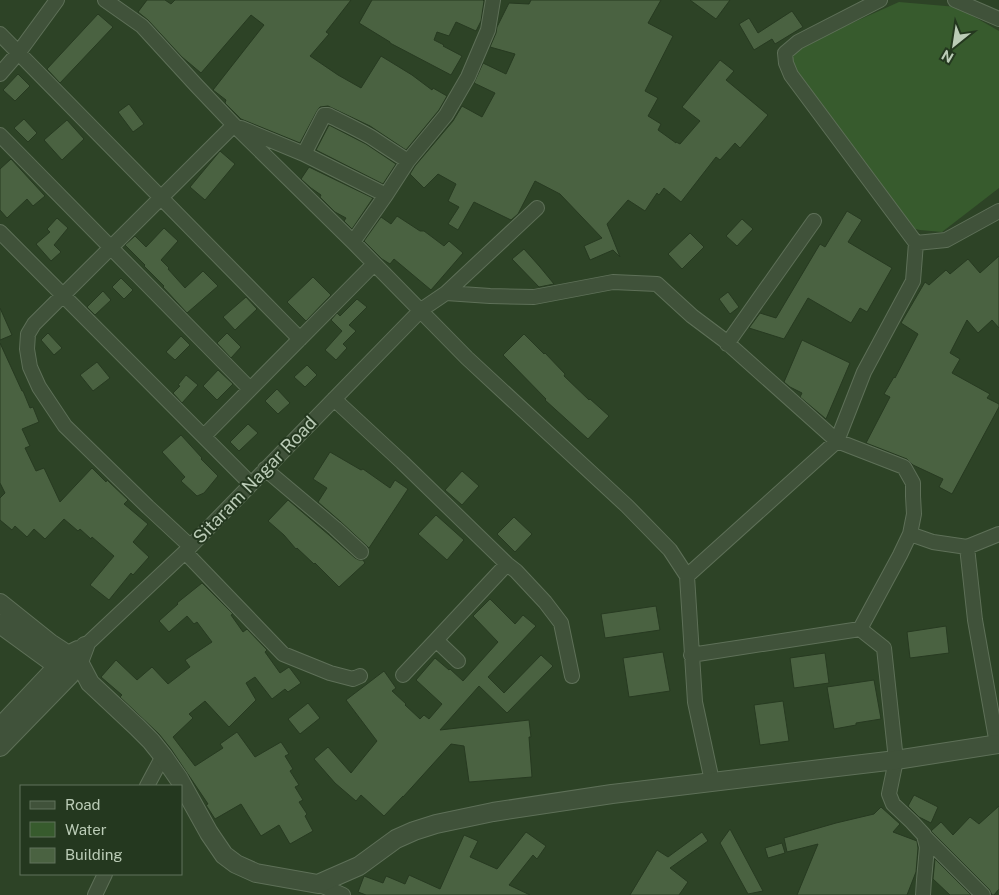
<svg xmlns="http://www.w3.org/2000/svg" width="999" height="895" font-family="'Public Sans',sans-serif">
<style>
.water{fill:#375b2d}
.building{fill:#4a6241;stroke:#273a21}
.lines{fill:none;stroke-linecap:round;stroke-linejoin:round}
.minor-casing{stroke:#5e7058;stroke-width:16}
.tertiary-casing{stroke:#5e7058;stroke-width:20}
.minor{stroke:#40523a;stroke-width:14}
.tertiary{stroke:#40523a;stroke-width:18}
.labels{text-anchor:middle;stroke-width:4;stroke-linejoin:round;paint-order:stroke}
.street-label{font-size:18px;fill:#bbccb7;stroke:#24381f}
</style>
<rect width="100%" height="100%" fill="#2d4326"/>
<path class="water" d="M899,2L957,7L999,31V188L942,232L920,230L907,227L792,65L790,55L796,48Z"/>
<path class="building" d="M147,0H165L171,4L175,0H351L326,32L329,34L310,56L338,75L361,88L381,56L412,75L432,90L433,88L447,96L439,110L406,150L370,126L328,106L320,107L317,111L300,143L241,119L225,103L226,100L213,90L264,25L251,15L201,73L182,57L148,20L138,12Z
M372,0H483L484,1L481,21L476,31L456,22L449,36L437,32L434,40L444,45L443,46L462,56L451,75L390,43V42L359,23Z
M531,0H661L648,23L673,36L645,91L658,98L648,116L661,124L658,130L676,143V142L680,144L700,121L682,107L720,60L734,71L726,80L768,115L740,148L735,143L720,160L716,157L681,202L664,188L659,195L657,193L645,211L628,200L607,224L620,257L613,250L590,260L584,246L602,238L560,194L535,181L518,214L511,220L474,202L458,230L448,224L459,207L448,201L456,184L438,174L424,188L410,174L415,166L453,121L462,106L482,117L495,93L474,83L483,63L506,74L515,54L490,47L496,33L497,27L509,3L529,4Z
M690,0H730L716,19Z
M792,11L803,27L775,44L772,39L754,50L739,24L749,18L758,33Z
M98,14L113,27L60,83L47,69Z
M18,74L30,86L15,101L3,90Z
M129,104L144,124L133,132L118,112Z
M24,119L37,133L28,142L14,128Z
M67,120L84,139L62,160L44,140Z
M329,125L366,144L396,164L383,184L316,150Z
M220,151L235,164L205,200L190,187Z
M11,159L45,196L33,206L27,199L7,218L0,210V169Z
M309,167L373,198L352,229L344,221L346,218L335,212L320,197L321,195L311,188L301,179Z
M847,211L862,220L848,242L892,268L867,312L860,308L851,323L808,298L784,339L749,328L760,313L776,318L820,244L825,247Z
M397,216L420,231H424L444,246L449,241L463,253L431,290L394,259L390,264L382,259L364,241L381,217L391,224Z
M57,218L68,228L54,245L61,252L51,261L36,244L50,232L47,229Z
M742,219L753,229L737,246L726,236Z
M164,228L178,241L161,260L169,268L168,269L185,288L203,271L218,286L187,313L163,287L164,286L144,266L145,265L125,245L135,236L146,247Z
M690,233L704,247L682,269L668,254Z
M524,249L540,267L554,284L539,287L512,259Z
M999,256V328L992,320L978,333L967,320L950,353L960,359L952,373L990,394L987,398L999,404V407L952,494L939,487L943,479L913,465L907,459L866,443L890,397L884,394L894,377L895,378L918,334L901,323L925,282L929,285L946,270L950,274L968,259L980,273Z
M313,277L331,295L306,321L287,302Z
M121,278L133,290L124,299L112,287Z
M103,291L111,300L95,315L87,307Z
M728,292L739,307L730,314L719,299Z
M246,297L257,309L235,330L223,317Z
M357,299L367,307L349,325L356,331L343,344L347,348L336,360L325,350L342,331L331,320L337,313L340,316Z
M0,308L12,335L0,340Z
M48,333L62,348L54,355L41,340Z
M227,333L241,347L231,358L217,343Z
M524,334L544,354L545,353L565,374L564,376L589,400L590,399L609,416L588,439L545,400L546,399L503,355Z
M181,336L190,345L175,360L166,352Z
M802,340L850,363L826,419L800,397L802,393L790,387L784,382Z
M0,343L22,391H23L30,408L33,407L39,422L22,429L30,446L25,448L36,471L44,468L60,502L92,468L106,482L107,480L128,500L124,504L148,524L133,542L149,557L133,575L131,573L109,600L90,585L114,556L92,537L91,539L80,529L78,531L64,519L45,539L34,529L27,537L15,526L12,530L0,520V498L5,493L0,483Z
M97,362L110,378L93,391L80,375Z
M307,365L317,375L305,387L294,377Z
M218,370L233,384L217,400L203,386Z
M186,375L198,385L182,403L173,393L180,386L178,385Z
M277,389L290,403L278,414L265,401Z
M248,424L258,433L239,451L230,442Z
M181,435L202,458L201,459L218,476L204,493L197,496L181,481L185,477L162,452Z
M330,452L361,470L363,469L390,488L395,480L408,489L369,548L341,522L318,502L327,488L313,479Z
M462,471L479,486L462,505L445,490Z
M288,500L329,535L355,558L359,560H363L365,563L339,587L315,563L314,564L297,548L296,549L284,535L268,521Z
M436,515L464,540L447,560L418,534Z
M514,517L532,534L515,552L497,534Z
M202,583L233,614L231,615L243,632L247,629L267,650L265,652L280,673L289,667L301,683L288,692L285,689L272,699L255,677L246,683L256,700L229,727L205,701L189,714L193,718L173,737L195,766L223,748L220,744L237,732L255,757L281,742L289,754L285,756L293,769L290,771L299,785L295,787L303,800L299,802L307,814L305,816L313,831L290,844L279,825L261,836L241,804L215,819L206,805L208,804L171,749L159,734L120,697L122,695L101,677L116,660L137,680L152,667L168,684L190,667L185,660L212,642L197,622L194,624L187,616L169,632L159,621L178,604L177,603Z
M490,599L515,624L523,615L536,626L488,677L504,693L541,655L553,666L507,713L479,686L440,730L529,720L531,737H529L532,777L469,782L464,746L451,744L403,797V796L384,816L361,795L356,801L335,783L314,759L328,747L351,773L377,741L346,700L384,671L396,688L392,691L406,704L405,705L420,719L424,715L429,719L442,704L416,680L435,658L449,670L450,669L463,681L498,642L473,616Z
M656,606L660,630L605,638L601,614Z
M946,626L949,653L910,658L907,632Z
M663,652L670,691L629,697L623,658Z
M825,653L829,683L794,688L790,658Z
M874,680L881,719L856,723V725L834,729L827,687Z
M783,701L789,741L760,745L754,705Z
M308,703L320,718L300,734L288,719Z
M914,795L938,807L931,823L919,817L908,806Z
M999,806V889L994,895H992L989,889L931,831L941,822L953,835L970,817L979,824Z
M881,807L900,824L893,832L917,841L918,848L916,872L907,895H797L818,844L787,852L784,838L836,823L874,814Z
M730,829L763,891L748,894L720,843Z
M526,832L546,846L537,859L533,855L509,885L530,895H366L358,892L364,876L383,883L386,876L405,884L409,875L440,889L464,835L478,841L470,857L497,869Z
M702,832L708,841L670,868L688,882L679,895H630L657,850L668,857Z
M782,843L785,853L768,858L765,848Z
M935,859L971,895H950L933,879Z"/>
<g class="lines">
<defs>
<path id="minor" d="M105,0L142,26L196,85L234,125L353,242L467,358L627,506L670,550L687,576L695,702L712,781
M955,0L999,19
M0,34L300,339
M0,74L19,52L57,0
M241,128L304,154L386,195
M0,135L250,389
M304,154L324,115H328C342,122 357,129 371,137C383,145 395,153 408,161
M0,232L251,484
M353,242L386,195L408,161L446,115L468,77L488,30L493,0
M916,243L946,240L999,211
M446,293L490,296L534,297L613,282L657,284L692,316L724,340L837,441L904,467L913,483V496L914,514L910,534L900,555L860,629L884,648L896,760L889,794L893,804L912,822L924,835L927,847L924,880L923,895
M727,344L814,221
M334,399L402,462L507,564L516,571L545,602L561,623L572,676
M204,436L374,264
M265,469L335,528L361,552
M910,534L933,542L967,547L975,620L997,744
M190,546L148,507L65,426L39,387L30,367L27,349L28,334L34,324L234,125
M967,547L999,534
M185,552L283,654L330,673L353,679L360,676
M687,576L837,441L864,372L913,281L916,243L791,75L786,63L785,53L798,42L880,0
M85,646L185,552L421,310L446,293L537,208
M691,655L860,629
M458,661L436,640L507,564
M403,675L436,640
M147,786L163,756
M924,836L983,895
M318,884L343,895
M95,895L105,874"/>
<path id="tertiary" d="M0,603L50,643L79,662L90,683L137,727L151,741L163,756L179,779L209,833L224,855L236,864L256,873L318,884L359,866L396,839L414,831L436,824L493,812L612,794L896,760L999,744
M0,624L67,673
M0,727L68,655L78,650
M0,747L70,675L79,662L85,646"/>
</defs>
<use href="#minor" class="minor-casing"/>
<use href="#tertiary" class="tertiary-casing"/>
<use href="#minor" class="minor"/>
<use href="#tertiary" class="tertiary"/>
</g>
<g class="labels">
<g class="street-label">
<text transform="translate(255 480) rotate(-46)" y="6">Sitaram Nagar Road</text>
</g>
</g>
<rect x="20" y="785" width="162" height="90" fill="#24381f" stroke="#60735c"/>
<rect x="30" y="801" width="25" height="8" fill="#40523a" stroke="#60735c"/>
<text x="65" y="810" font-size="15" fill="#bbccb7">Road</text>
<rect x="30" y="822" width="25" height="15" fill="#375b2d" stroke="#60735c"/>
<text x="65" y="835" font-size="15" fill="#bbccb7">Water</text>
<rect x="30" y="848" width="25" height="15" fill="#4a6241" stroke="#60735c"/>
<text x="65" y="860" font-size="15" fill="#bbccb7">Building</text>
<g transform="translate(954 45) rotate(210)" stroke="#24381f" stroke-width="4" paint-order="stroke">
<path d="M0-4L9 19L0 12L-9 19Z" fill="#bbccb7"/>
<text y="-8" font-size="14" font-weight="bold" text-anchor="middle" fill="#bbccb7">N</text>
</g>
</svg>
